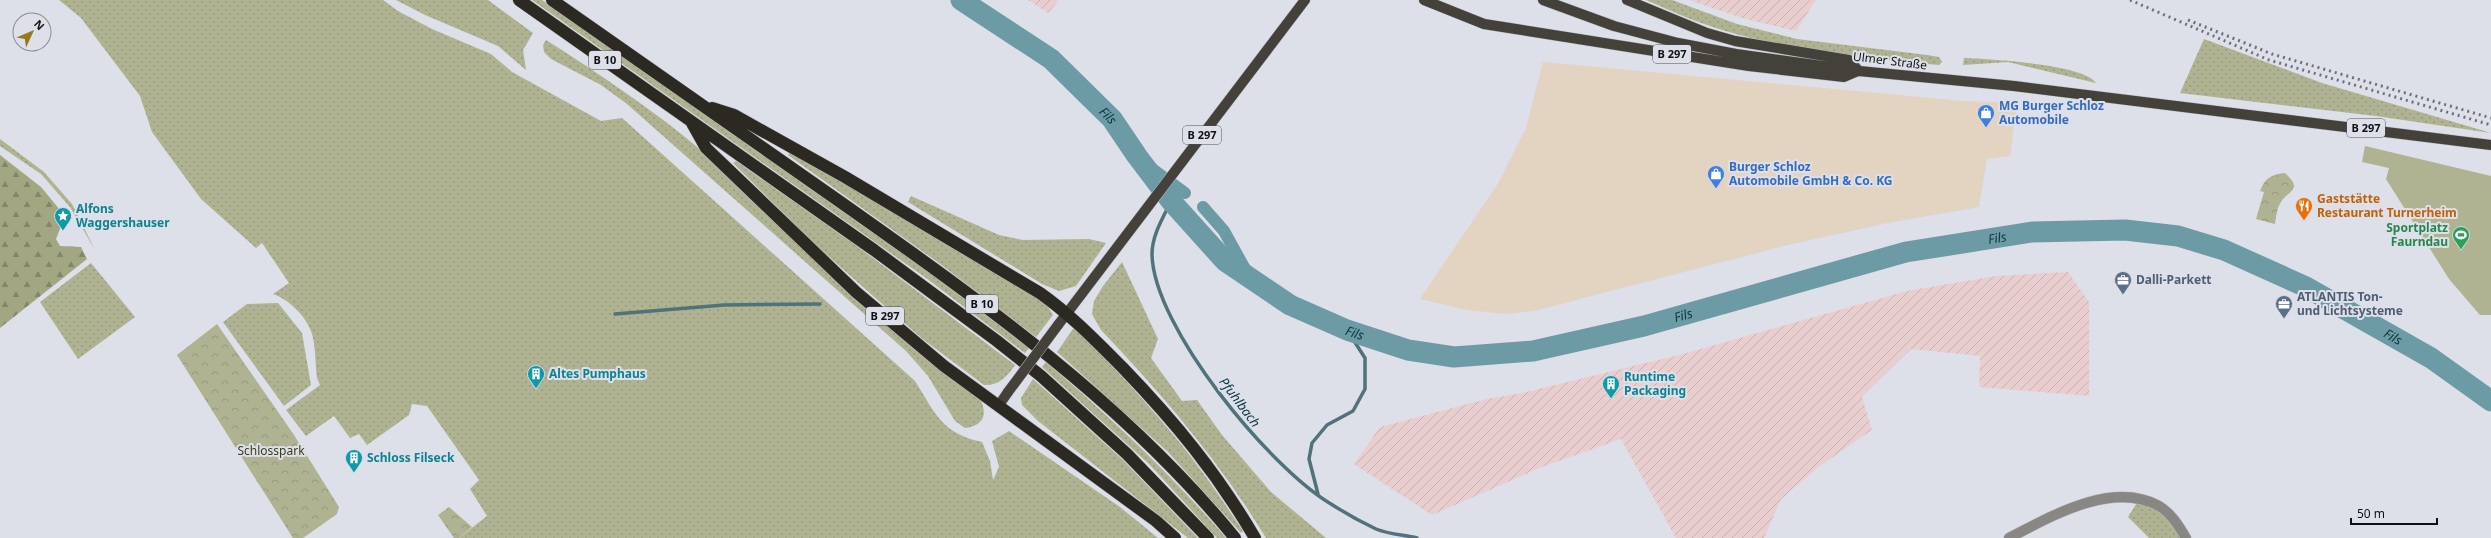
<svg xmlns="http://www.w3.org/2000/svg" width="2491" height="538" font-family="'Noto Sans',sans-serif">
<style>
.commercial{fill:#e3d3c1}
.industrial{fill:url(#industrial-furrows)}
.grass{fill:url(#grass-dots)}
.forest{fill:url(#forest-firs)}
.park{fill:url(#park-crowns)}
.pitch{fill:#afb391}
.lines{fill:none;stroke-linecap:round;stroke-linejoin:round}
.stream{stroke:#50727a;stroke-width:3.5}
.canal{stroke:#6c9ba6;stroke-width:12}
.river{stroke:#6c9ba6;stroke-width:21}
.minor-casing{stroke:#b8bac3;stroke-width:11}
.major-casing{stroke:#b8bac3;stroke-width:11}
.highway-casing{stroke:#b8bac3;stroke-width:13}
.minor{stroke:#898783;stroke-width:10}
.major{stroke:#44403a;stroke-width:10}
.highway{stroke:#2c2922;stroke-width:12}
.rail{stroke:#707278;stroke-width:3;stroke-dasharray:2 4;stroke-linecap:butt}
.major-bridge-casing{stroke:#b8bac3;stroke-width:11;stroke-linecap:butt}
.major-bridge{stroke:#44403a;stroke-width:10}
.labels{text-anchor:middle;stroke-width:4;stroke-linejoin:round;paint-order:stroke}
.shield{fill:#dddfe9;stroke:#4e4f54;stroke-width:1}
.shield-label{font-size:11px;font-weight:bold;fill:#101114}
.street-label{font-size:12px;fill:#101114;stroke:#dddfe9}
.shop-label{font-size:12px;font-weight:bold;fill:#366cbe;stroke:#dddfe9;text-anchor:start}
.food-label{font-size:12px;font-weight:bold;fill:#c56008;stroke:#dddfe9;text-anchor:start}
.culture-label{font-size:12px;font-weight:bold;fill:#0d838f;stroke:#dddfe9;text-anchor:start}
.leisure-label{font-size:12px;font-weight:bold;fill:#27864d;stroke:#dddfe9;text-anchor:end}
.service-label{font-size:12px;font-weight:bold;fill:#4e5e75;stroke:#dddfe9;text-anchor:start}
.park-label{font-size:12px;fill:#3c3f11;stroke:#dddfe9}
.water-label{font-size:13px;font-style:italic;fill:#0a3841;stroke:#dddfe9}
</style>
<defs>
<pattern id="industrial-furrows" width="10" height="10" patternUnits="userSpaceOnUse"><rect width="10" height="10" fill="#e9cecf"/><path d="M-1 1l2-2M0 10L10 0M9 11l2-2" fill="none" stroke="#c7b0b1"/></pattern>
<pattern id="grass-dots" width="8" height="8" patternUnits="userSpaceOnUse"><rect width="8" height="8" fill="#afb391"/><path d="M2 2h.1M6 6h.1" fill="none" stroke="#96997c" stroke-width="1.8" stroke-linecap="round"/></pattern>
<pattern id="forest-firs" width="22" height="20" patternUnits="userSpaceOnUse"><rect width="22" height="20" fill="#a3a781"/><path d="M5 1l3.5 6h-7zM16 11l3.5 6h-7z" fill="#838768"/></pattern>
<pattern id="park-crowns" width="20" height="18" patternUnits="userSpaceOnUse"><rect width="20" height="18" fill="#afb391"/><path d="M2 6a3 3 0 1 1 6 0M12 15a3 3 0 1 1 6 0" fill="none" stroke="#96997c"/></pattern>
</defs>
<rect width="100%" height="100%" fill="#dddfe9"/>
<path class="commercial" d="M1543,62L1963,101L2017,103L2010,156L1987,159L1979,207L1888,223L1788,245L1534,311L1506,314L1467,310L1420,299L1497,185L1526,128Z"/>
<path class="industrial" d="M1028,0H1059L1048,13Z
M1689,0H1816L1796,31L1742,18Z
M2068,272L2089,302V396L1979,387L1980,356L1911,349L1862,397L1872,430L1820,466L1781,499L1764,538H1676L1621,439L1542,467L1432,515L1354,464L1380,427L1487,399L1522,393L1679,355L1907,291L1996,276Z"/>
<path class="grass" d="M59,0H383L398,11L432,29L491,54L512,72L601,121L622,118L915,381C936,414 941,433 982,442L990,461L993,480L999,467L992,441L1009,431L1120,507L1158,538H459L487,516L470,489L479,480L427,406L412,404L409,415L367,445L359,434L350,438L334,416L306,436L286,410L320,385L317,378C315,363 316,344 311,331C305,315 288,299 273,294L289,283L262,243L256,248L201,199L152,132L140,96L81,18Z
M396,0H488L533,33L523,50L526,70L498,46L425,15Z
M532,0H542L930,273L1029,348L1025,353L926,278Z
M1646,0H1672L1737,24L1797,39L1927,55L1939,57L1942,62L1939,65C1871,59 1788,50 1722,30C1696,22 1671,11 1646,0Z
M2204,39L2322,83L2491,133L2376,116L2180,93Z
M546,40C601,75 652,109 702,151L978,395C988,412 986,425 965,428L955,421L928,376L906,351L627,104L601,85L551,59L544,52L543,45Z
M1964,58C1988,59 2084,64 2096,83L2008,62L1963,65Z
M0,139L44,172L72,204L95,250L70,207L41,174L0,146Z
M790,152L859,190L1031,293L1047,305L1053,315L1036,337L943,266L788,155Z
M736,161L857,246L1015,365C1007,377 998,386 984,385L924,340L872,295L808,238L733,163Z
M911,196L999,235L1023,240L1089,239L1106,243L1076,286L1059,291L1042,284L908,202Z
M1122,262L1158,339L1151,358L1182,401L1197,400L1222,435L1271,492L1326,538H1266C1220,462 1163,395 1101,330L1092,314L1094,301L1103,286Z
M91,263L135,317L78,359L40,302Z
M278,303L302,333L311,385L284,406L223,322L247,304Z
M1073,329L1077,330C1121,375 1166,422 1203,473C1217,492 1230,512 1243,531L1241,533L1168,452L1057,352Z
M1046,362C1110,417 1171,474 1226,538H1217L1149,464L1042,367Z
M1033,379L1122,459L1198,538H1188L1038,421L1022,405L1021,398Z
M2140,498L2159,506L2186,538H2149L2128,517Z"/>
<path class="forest" d="M0,155L41,187L65,216L56,239L60,246L81,247L87,259L0,328Z"/>
<path class="park" d="M2285,173C2303,190 2290,189 2281,202C2277,207 2276,218 2275,224L2256,219L2264,192L2260,191C2265,178 2272,174 2285,173Z
M217,324L294,435L339,507L337,514L303,538H293L177,355Z
M449,507L472,527L459,538H454L438,515Z"/>
<path class="pitch" d="M2365,146L2491,176V315H2480L2449,279L2386,179L2389,168L2362,162Z"/>
<g class="lines">
<path class="stream" d="M1171,201C1163,218 1152,235 1152,254C1153,327 1270,468 1331,504C1345,513 1361,522 1376,529C1388,534 1404,535 1417,538
M615,314L724,305L820,304
M1318,494L1309,459L1312,443L1327,425L1353,411L1365,389V358L1347,330"/>
<path class="canal" d="M1139,159L1185,193
M1203,207L1224,231L1250,278"/>
<path class="river" id="s1" d="M961,0L1051,59L1112,119L1137,156L1171,201L1225,261L1290,305L1347,330L1408,350L1454,357L1533,351L1644,326L1906,252L2032,232L2125,230L2178,236L2224,250L2304,286L2431,358L2491,401"/>
<defs>
<path id="minor" d="M2009,538C2050,517 2112,480 2159,506C2171,513 2179,526 2186,538"/>
<path id="major" d="M1424,0L1484,24L1749,66L1844,77L1858,71
M1543,0L1614,26L1678,43L1736,54L1859,71L2014,86L2491,145
M1627,0L1707,33L1735,41L1849,60L1859,71
M1058,325L1305,0
M999,405L1008,392"/>
<path id="highway" d="M519,0L874,250L997,341L1041,376L1127,454L1208,538
M552,0C648,67 743,134 839,201C981,301 1125,403 1235,538
M712,108L734,115L845,177L1040,293C1071,315 1096,341 1123,368C1175,422 1217,473 1255,538
M692,123L706,148L856,292L944,366L1156,521L1175,538"/>
</defs>
<use href="#minor" class="minor-casing"/>
<use href="#major" class="major-casing"/>
<use href="#highway" class="highway-casing"/>
<use href="#minor" class="minor"/>
<use href="#major" class="major"/>
<use href="#highway" class="highway"/>
<path class="rail" d="M2130,0L2269,60L2491,125
M2188,20L2272,54L2491,118"/>
<defs>
<path id="major-bridge" d="M1008,392L1058,325"/>
</defs>
<use href="#major-bridge" class="major-bridge-casing"/>
<use href="#major-bridge" class="major-bridge"/>
</g>
<defs>
<symbol id="shop-pin" viewBox="-11 -11 22 30"><path d="M0 17L-7.5 6A9.5 9.5 0 1 1 7.5 6Z" fill="#3f7fe0" stroke="#dddfe9"/><path d="M-5-2.5h2.3a2.7 3.5 0 0 1 5.4 0H5L5.5 6h-11ZM-1.5-2.5h3a1.5 2.3 0 0 0-3 0Z" fill="#fff"/></symbol>
<symbol id="restaurant-pin" viewBox="-11 -11 22 30"><path d="M0 17L-7.5 6A9.5 9.5 0 1 1 7.5 6Z" fill="#e8710a" stroke="#dddfe9"/><path d="M-5-6h1v4h1v-4h1v4h1v-4h1v5L-1.5 .5V6h-2V.5L-5-1ZM5-6V6H3V1.5H1.5Q1.5-4 5-6Z" fill="#fff"/></symbol>
<symbol id="sight-pin" viewBox="-11 -11 22 30"><path d="M0 17L-7.5 6A9.5 9.5 0 1 1 7.5 6Z" fill="#0f9aa8" stroke="#dddfe9"/><path d="M0-6L1.8-2.2L6-1.7L2.9 1.2L3.7 5.4L0 3.3L-3.7 5.4L-2.9 1.2L-6-1.7L-1.8-2.2Z" fill="#fff"/></symbol>
<symbol id="stadium-pin" viewBox="-11 -11 22 30"><path d="M0 17L-7.5 6A9.5 9.5 0 1 1 7.5 6Z" fill="#2e9e5b" stroke="#dddfe9"/><path d="M0-5a6.5 5 0 1 0 0 10a6.5 5 0 1 0 0-10ZM-3.5-1.8h7v3.6h-7Z" fill="#fff"/></symbol>
<symbol id="office-pin" viewBox="-11 -11 22 30"><path d="M0 17L-7.5 6A9.5 9.5 0 1 1 7.5 6Z" fill="#5c6f8a" stroke="#dddfe9"/><path d="M-6-3h4V-5.5h4V-3h4V5H-6ZM-1-4.5V-3h2v-1.5ZM-6 0V1H6V0Z" fill="#fff"/></symbol>
<symbol id="building-pin" viewBox="-11 -11 22 30"><path d="M0 17L-7.5 6A9.5 9.5 0 1 1 7.5 6Z" fill="#0f9aa8" stroke="#dddfe9"/><path d="M-4-6H4V6H1V3H-1V6H-4ZM-2.5-4.3h1.7v1.8h-1.7ZM.8-4.3h1.7v1.8H.8ZM-2.5-1h1.7V.8h-1.7ZM.8-1h1.7V.8H.8Z" fill="#fff"/></symbol>
</defs>
<g fill-rule="evenodd">
<use href="#shop-pin" x="1976" y="103" width="20" height="27"/>
<use href="#shop-pin" x="1706" y="164" width="20" height="27"/>
<use href="#restaurant-pin" x="2294" y="196" width="20" height="27"/>
<use href="#sight-pin" x="53" y="206" width="20" height="27"/>
<use href="#stadium-pin" x="2451" y="225" width="20" height="27"/>
<use href="#office-pin" x="2113" y="270" width="20" height="27"/>
<use href="#office-pin" x="2274" y="294" width="20" height="27"/>
<use href="#building-pin" x="526" y="364" width="20" height="27"/>
<use href="#building-pin" x="1601" y="374" width="20" height="27"/>
<use href="#building-pin" x="344" y="448" width="20" height="27"/>
</g>
<g class="labels">
<g class="shield">
<rect x="1653" y="45" width="38" height="18" rx="3"/>
<rect x="589" y="51" width="32" height="18" rx="3"/>
<rect x="2347" y="119" width="38" height="18" rx="3"/>
<rect x="1183" y="126" width="38" height="18" rx="3"/>
<rect x="966" y="295" width="32" height="18" rx="3"/>
<rect x="866" y="307" width="38" height="18" rx="3"/>
</g>
<g class="shield-label">
<text x="1672" y="58">B 297</text>
<text x="605" y="64">B 10</text>
<text x="2366" y="132">B 297</text>
<text x="1202" y="139">B 297</text>
<text x="982" y="308">B 10</text>
<text x="885" y="320">B 297</text>
</g>
<g class="street-label">
<text transform="translate(1890 61) rotate(7)" y="4">Ulmer Straße</text>
</g>
<g class="shop-label">
<text x="1999" y="110">MG Burger Schloz<tspan x="1999" dy="14">Automobile</tspan></text>
<text x="1729" y="171">Burger Schloz<tspan x="1729" dy="14">Automobile GmbH &amp; Co. KG</tspan></text>
</g>
<g class="food-label">
<text x="2317" y="203">Gaststätte<tspan x="2317" dy="14">Restaurant Turnerheim</tspan></text>
</g>
<g class="culture-label">
<text x="76" y="213">Alfons<tspan x="76" dy="14">Waggershauser</tspan></text>
<text x="549" y="378">Altes Pumphaus</text>
<text x="1624" y="381">Runtime<tspan x="1624" dy="14">Packaging</tspan></text>
<text x="367" y="462">Schloss Filseck</text>
</g>
<g class="leisure-label">
<text x="2448" y="232">Sportplatz<tspan x="2448" dy="14">Faurndau</tspan></text>
</g>
<g class="service-label">
<text x="2136" y="284">Dalli-Parkett</text>
<text x="2297" y="301">ATLANTIS Ton-<tspan x="2297" dy="14">und Lichtsysteme</tspan></text>
</g>
<g class="park-label">
<text x="271" y="455">Schlosspark</text>
</g>
<g class="water-label">
<text dy="5" stroke="none"><textPath href="#s1" startOffset="188">Fils</textPath></text>
<text dy="5" stroke="none"><textPath href="#s1" startOffset="1184">Fils</textPath></text>
<text dy="5" stroke="none"><textPath href="#s1" startOffset="860">Fils</textPath></text>
<text dy="5" stroke="none"><textPath href="#s1" startOffset="524">Fils</textPath></text>
<text dy="5" stroke="none"><textPath href="#s1" startOffset="1604">Fils</textPath></text>
<text transform="translate(1240 402) rotate(53)" y="5">Pfuhlbach</text>
</g>
</g>
<g transform="translate(32 32) rotate(46)"><circle r="19" fill="#dddfe9" stroke="#8b8d94"/>
<path d="M0-3L7 15L0 10L-7 15Z" fill="#987720"/>
<text y="-6" font-size="11" font-weight="bold" text-anchor="middle" fill="#101114">N</text>
</g>
<path d="M2351 518v6h86v-6" fill="none" stroke="#101114" stroke-width="2"/>
<text x="2357" y="518" font-size="12" fill="#101114" stroke="#dddfe9" stroke-width="3" paint-order="stroke">50 m</text>
</svg>
